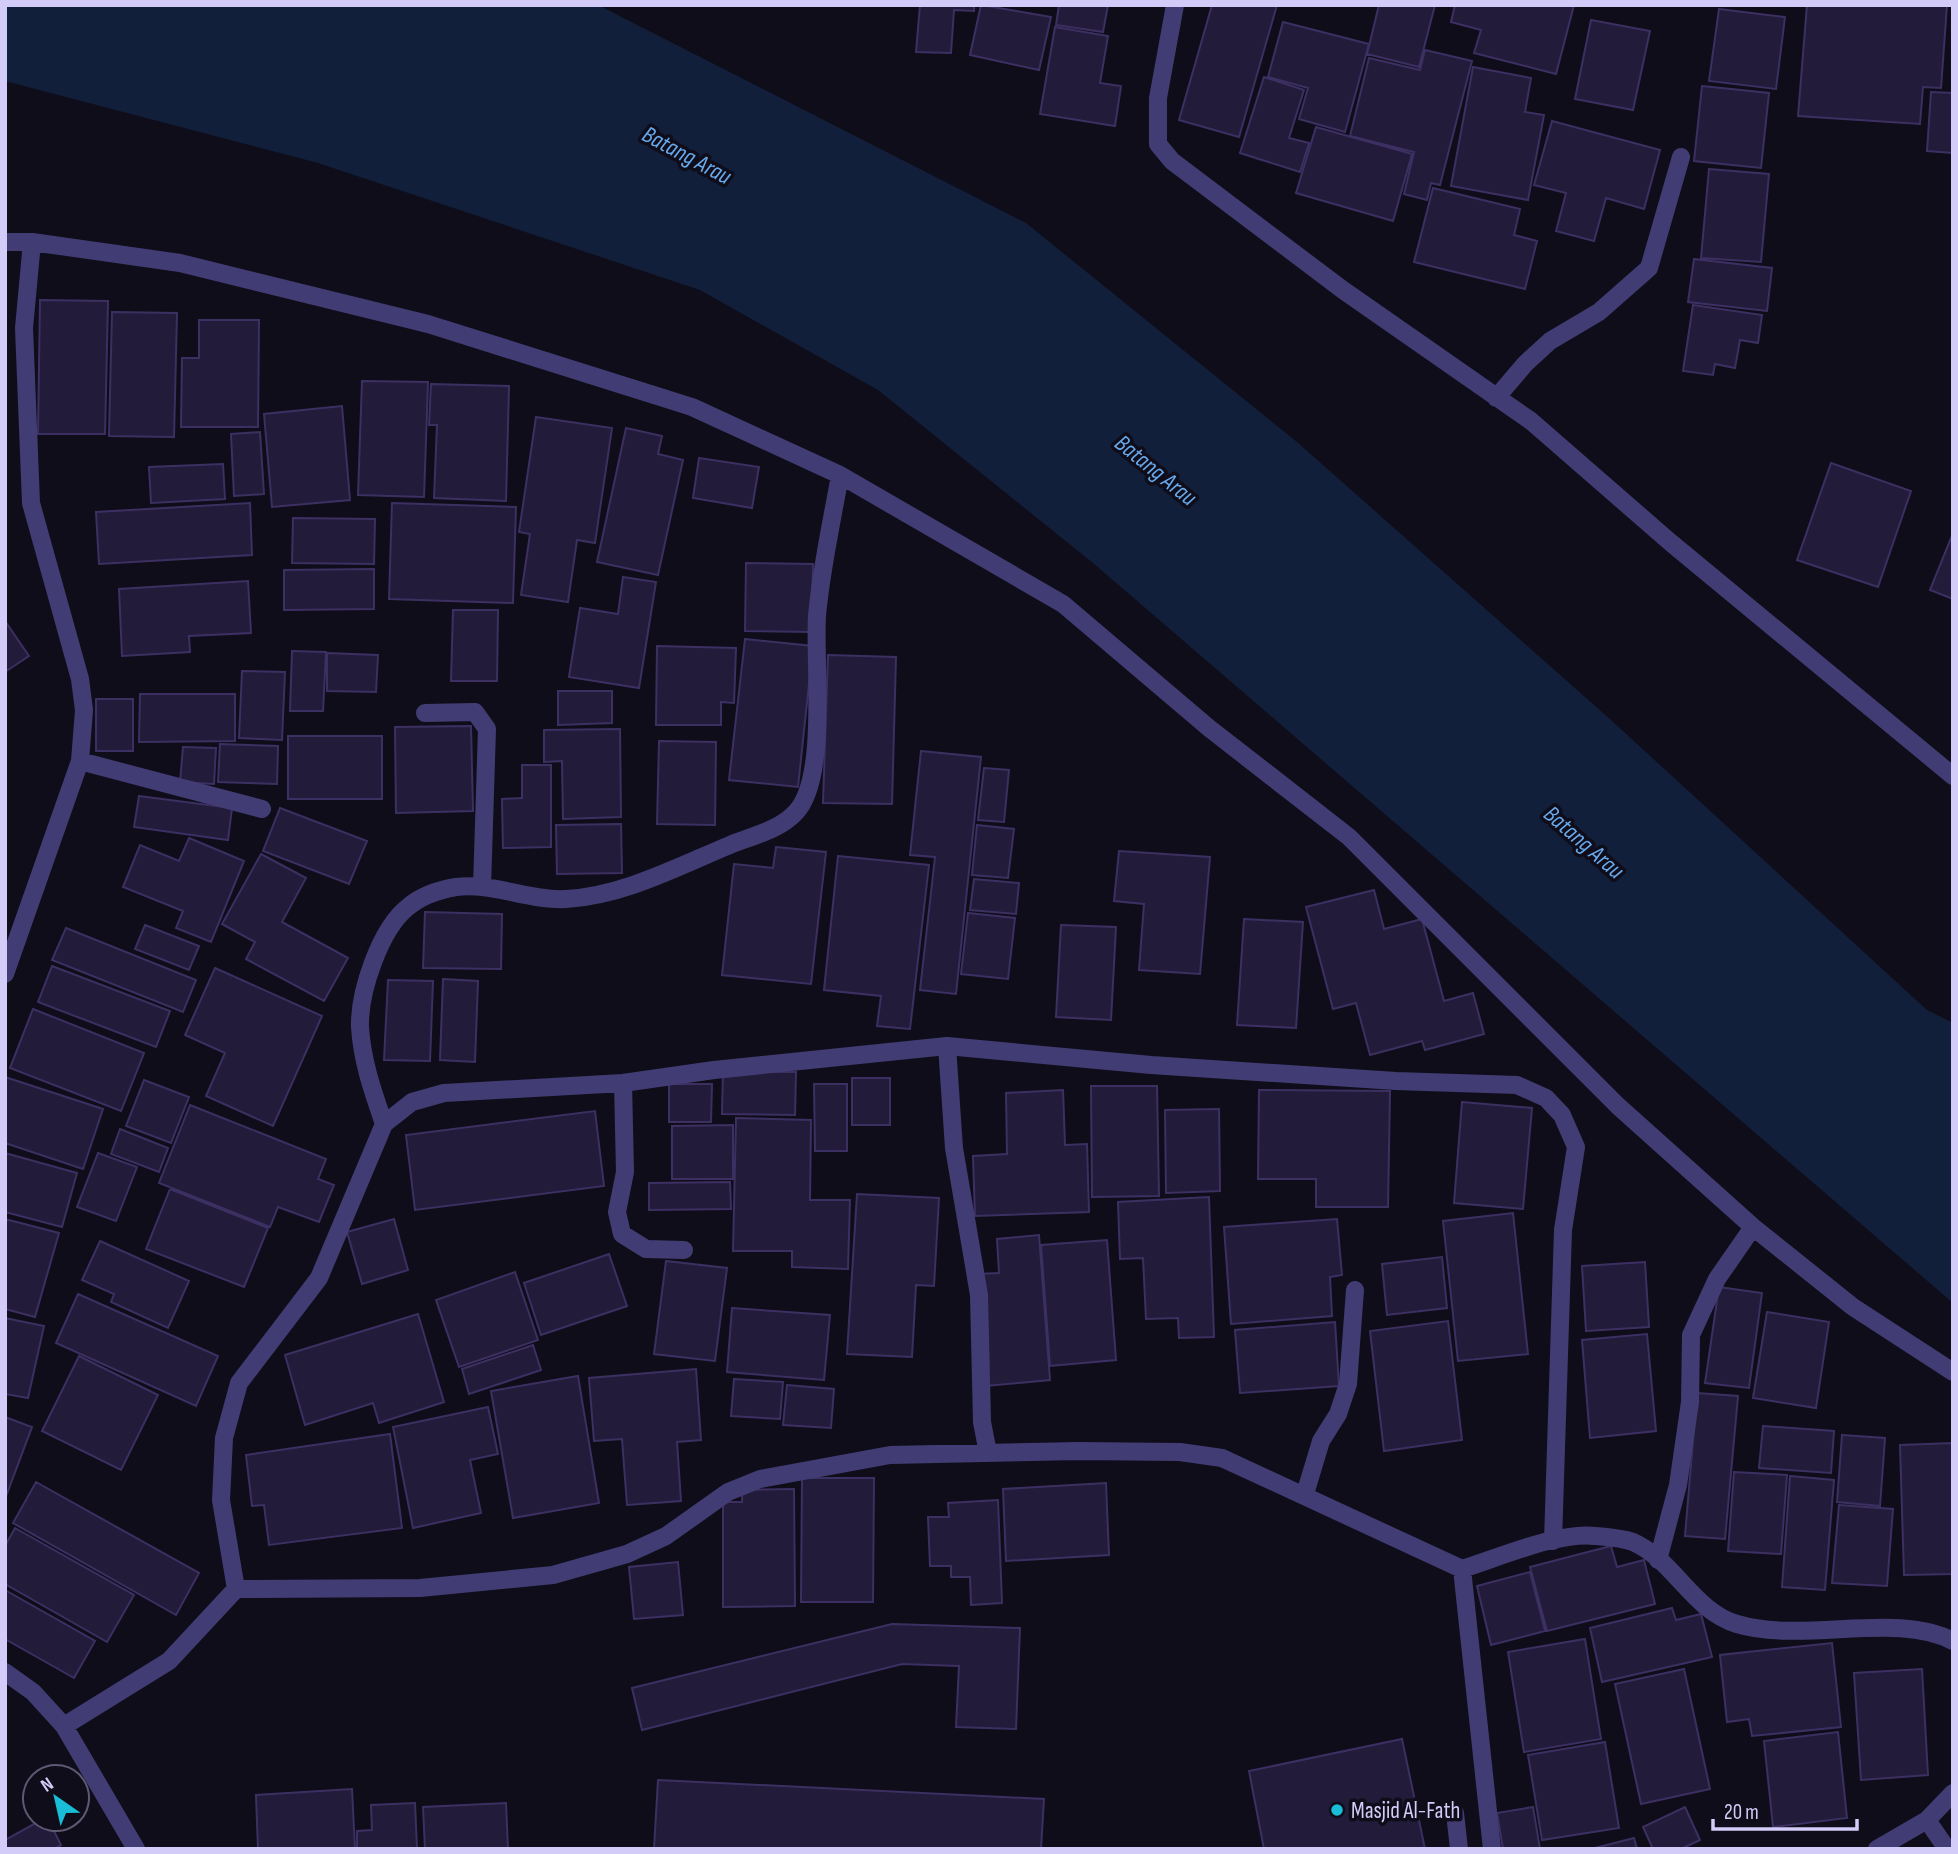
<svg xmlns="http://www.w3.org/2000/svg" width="1958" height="1854" font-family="'Sofia Sans Condensed',sans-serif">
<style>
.water{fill:#111f3a}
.building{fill:#221b39;stroke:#3c3062;stroke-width:2}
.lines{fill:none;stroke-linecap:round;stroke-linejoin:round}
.minor{stroke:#413d74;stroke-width:18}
.poi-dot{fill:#19bdd8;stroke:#100d1a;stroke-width:2.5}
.labels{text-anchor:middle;stroke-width:7;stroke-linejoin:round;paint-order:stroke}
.poi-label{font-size:23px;fill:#d3ccf9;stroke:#100d1a;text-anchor:start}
.water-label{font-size:24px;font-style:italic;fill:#66a9ed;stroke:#100d1a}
</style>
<rect width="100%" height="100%" fill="#100d1a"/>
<path class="water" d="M5,5H598L1026,223L1297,442L1611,720L1927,1010L1953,1023V1303L1093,563L878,390L700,290L318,163L5,81Z"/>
<path class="building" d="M920,5H974V11L954,10L951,53L916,52Z
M981,5L1051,17L1039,70L970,55Z
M1059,5H1108L1103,32L1056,25Z
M1212,5H1277L1239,137L1179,120Z
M1379,5H1435L1419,67L1367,54Z
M1455,5H1574L1556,74L1474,53L1481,30L1451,22Z
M1807,5H1947L1941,88L1923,87L1920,124L1798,116Z
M1719,9L1785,17L1776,89L1709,81Z
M1591,20L1650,31L1633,110L1575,99Z
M1283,22L1369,44L1345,132L1299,119L1308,88L1268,77Z
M1055,27L1108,36L1100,83L1121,86L1115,126L1040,114Z
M1425,50L1472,61L1440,185L1431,183L1427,200L1404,194L1414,152L1350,136L1369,58L1420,70Z
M1473,67L1531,78L1525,112L1544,115L1528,200L1451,186Z
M1264,77L1304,90L1289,138L1309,143L1300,172L1240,153Z
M1702,86L1769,93L1761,168L1694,161Z
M1931,92L1953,93V153L1927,151Z
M1552,121L1660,150L1644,209L1606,198L1594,241L1556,231L1566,193L1534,185Z
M1316,127L1412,154L1393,221L1296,193Z
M1709,169L1769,174L1761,262L1701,258Z
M1433,188L1520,209L1514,235L1537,241L1525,289L1414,262Z
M1694,259L1772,268L1767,311L1688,302Z
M40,300L108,301L105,434H38Z
M1693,305L1762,315L1758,343L1740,340L1735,368L1715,364L1713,375L1683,371Z
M112,312L177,313L174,437L109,436Z
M199,320H259L258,427H181L182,358H199Z
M362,381L428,382L424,497L358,495Z
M431,384L509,386L506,501L434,498L437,425H429Z
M342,406L350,500L272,507L264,414Z
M536,417L612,428L595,543L577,540L568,602L521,595L530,534L519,532Z
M626,428L662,436L658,454L683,460L658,575L597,562Z
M260,432L264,494L234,496L231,434Z
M699,458L759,467L752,508L693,498Z
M1831,463L1911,491L1878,587L1797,560Z
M223,464L225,499L151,503L149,467Z
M250,503L252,555L99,564L96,512Z
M392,503L516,507L513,603L389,599Z
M293,518L375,519L374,564L292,563Z
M1953,533V599L1930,590Z
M746,563L813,564L811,632L745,631Z
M374,569V609L284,610V570Z
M623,577L656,582L639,688L569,677L580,608L618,614Z
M248,581L251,633L189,636L190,652L122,656L119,589Z
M453,610H498L497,681H451Z
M5,621L29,656L5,672Z
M745,639L813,646L798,787L729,780Z
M657,646L736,648L734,703L721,702V725H656Z
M292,651L326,652L323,711H290Z
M327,653L378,655L376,692L327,691Z
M828,655L896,657L892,804L823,803Z
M242,671L285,672L282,740L239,738Z
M558,691H612V723L558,725Z
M140,694H235V741L139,742Z
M96,699H133V751H96Z
M471,726L473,811L396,813L395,727Z
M620,729L621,817L563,819L562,761L544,762V730Z
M288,736H382V799H288Z
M659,741L716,742L715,825L657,824Z
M220,744L278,746L277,784L218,782Z
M183,747L216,748L214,784L180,782Z
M921,751L981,757L956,994L920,990L935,857L910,855Z
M522,765H551V847L503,848L502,799L522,798Z
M984,768L1009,770L1004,822L978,820Z
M139,796L232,808L228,840L134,827Z
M280,808L367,841L349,884L263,851Z
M621,824L622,873L557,874L556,825Z
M977,825L1014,829L1008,878L972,875Z
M189,838L244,861L211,942L176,928L183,911L123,887L140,845L179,861Z
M776,847L826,852L811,984L722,975L734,864L773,868Z
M1119,851L1210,857L1200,974L1139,970L1144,904L1114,901Z
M261,854L306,878L282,922L348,958L324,1001L246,959L255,942L222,924Z
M838,856L929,865L910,1029L877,1026L881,996L824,990Z
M974,879L1019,883L1016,914L970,910Z
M1374,890L1384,929L1422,919L1444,1001L1473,993L1484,1034L1425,1050L1422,1041L1370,1055L1356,1003L1333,1009L1306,907Z
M425,912L502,914L501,969L423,968Z
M968,913L1015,918L1008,979L961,974Z
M1244,919L1303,922L1296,1028L1237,1025Z
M145,925L199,946L189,970L135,949Z
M1061,925L1116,927L1111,1020L1056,1017Z
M66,928L196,980L183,1012L52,960Z
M52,966L170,1011L156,1047L38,1002Z
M215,968L322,1016L273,1126L206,1096L225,1053L185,1035Z
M443,979L478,981L475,1062L440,1060Z
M388,980L433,981L430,1061L384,1060Z
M33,1009L144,1053L121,1111L10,1068Z
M723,1072H796L795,1115L722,1114Z
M5,1077L103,1109L83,1169L5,1143Z
M852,1078H890V1125H852Z
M144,1080L189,1097L171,1143L126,1126Z
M669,1084H712L711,1122H669Z
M814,1084H847V1151H815Z
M1091,1086H1157L1159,1196L1092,1197Z
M1063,1090L1065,1145L1087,1144L1089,1212L975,1216L973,1156L1007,1154L1006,1093Z
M1259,1090L1390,1091L1388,1207H1316V1179H1258Z
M1462,1102L1532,1108L1523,1209L1454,1203Z
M190,1105L326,1159L318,1179L334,1185L319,1222L278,1207L270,1227L159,1183Z
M1219,1109L1220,1191L1166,1193L1165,1110Z
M595,1111L604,1186L415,1210L406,1135Z
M736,1118L811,1120L810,1200H850L848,1269L792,1267V1251H733Z
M733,1125V1179H672V1126Z
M120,1129L168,1148L159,1172L111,1154Z
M5,1153L77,1173L62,1227L5,1212Z
M98,1153L137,1167L116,1221L77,1207Z
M730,1182L731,1209L649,1210V1183Z
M170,1189L268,1228L244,1287L146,1249Z
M857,1194L939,1198L934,1286L916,1285L912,1357L847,1354Z
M1209,1197L1214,1337L1179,1338L1178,1318L1146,1319L1143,1258L1120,1259L1118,1202Z
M1513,1213L1528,1354L1458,1361L1443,1221Z
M5,1219L59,1233L35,1317L5,1309Z
M394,1219L408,1270L362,1284L347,1232Z
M1337,1219L1342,1275L1330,1277L1332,1316L1231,1324L1224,1227Z
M1039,1235L1050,1380L986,1386L978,1274L999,1273L997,1239Z
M1107,1240L1116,1360L1050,1366L1041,1245Z
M100,1241L189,1281L168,1328L111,1302L114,1294L82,1280Z
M609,1254L627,1306L541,1335L524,1283Z
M1442,1257L1447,1308L1387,1315L1382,1264Z
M666,1261L727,1268L715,1361L654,1354Z
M1645,1262L1649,1327L1586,1331L1582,1266Z
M515,1272L538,1340L459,1367L436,1300Z
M1719,1287L1762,1293L1749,1388L1705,1383Z
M78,1294L218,1356L196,1406L56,1343Z
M732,1308L830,1315L824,1380L727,1372Z
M1767,1312L1829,1322L1816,1408L1753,1398Z
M418,1314L444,1402L379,1423L373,1403L305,1425L285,1355Z
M5,1318L44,1326L28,1398L5,1394Z
M1448,1321L1462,1440L1384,1451L1370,1331Z
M1335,1322L1339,1386L1240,1393L1235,1330Z
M1647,1334L1656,1431L1590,1438L1582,1340Z
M533,1345L541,1370L469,1394L462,1369Z
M79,1356L158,1395L121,1470L42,1431Z
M696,1369L701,1440L677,1442L681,1501L627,1505L622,1439L594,1441L589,1378Z
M578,1376L599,1503L513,1518L491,1391Z
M734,1379L783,1382L780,1419L731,1416Z
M787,1385L834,1389L831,1428L783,1425Z
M1697,1393L1738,1396L1725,1539L1685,1536Z
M488,1407L498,1454L470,1460L481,1513L413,1528L393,1427Z
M5,1417L32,1427L5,1499Z
M1763,1426L1834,1431L1831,1473L1759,1468Z
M390,1434L402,1528L269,1545L264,1505L252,1506L246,1455Z
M1842,1435L1885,1438L1880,1506L1837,1502Z
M1953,1443V1574L1904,1575L1900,1445Z
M1734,1472L1787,1475L1781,1554L1728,1551Z
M1790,1476L1834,1480L1825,1590L1782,1587Z
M802,1478H874L873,1602H801Z
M36,1482L199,1573L176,1615L13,1523Z
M1106,1483L1109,1555L1006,1561L1003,1489Z
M794,1489L795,1606L723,1607V1502H742V1490Z
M998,1500L1002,1603L971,1605L970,1577H951V1566H930L928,1517H949L948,1503Z
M1839,1505L1893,1509L1887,1586L1832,1583Z
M15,1528L134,1595L107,1642L5,1584V1546Z
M1611,1546L1617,1567L1644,1560L1655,1604L1547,1631L1530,1567Z
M678,1562L683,1615L634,1619L629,1567Z
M1530,1572L1545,1631L1491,1645L1477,1586Z
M5,1590L95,1641L74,1678L5,1639Z
M1672,1608L1676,1620L1701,1614L1712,1657L1602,1682L1590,1628Z
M892,1624L1020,1628L1016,1729L956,1727L959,1666L902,1664L642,1730L632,1688Z
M1585,1639L1601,1739L1524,1752L1508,1652Z
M1832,1643L1841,1727L1752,1736L1749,1719L1727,1722L1720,1655Z
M1684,1669L1710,1789L1641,1804L1615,1684Z
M1922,1669L1928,1775L1861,1780L1854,1673Z
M1838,1732L1847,1818L1773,1827L1764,1741Z
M1402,1739L1425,1849H1264L1249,1771Z
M1605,1742L1619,1828L1542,1840L1528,1755Z
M658,1780L1044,1799L1041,1849H654Z
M352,1789L355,1849H258L256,1795Z
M415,1803L417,1849H357V1831L372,1830L371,1805Z
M506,1803L508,1849H425L423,1807Z
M1533,1807L1540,1849H1503L1497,1813Z
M1685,1807L1700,1840L1681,1849H1653L1643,1827Z
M43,1819H48L61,1845L54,1849H5V1840Z
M1634,1838L1637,1849H1591Z"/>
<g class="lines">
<path class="minor" d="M1175,5L1158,98V144L1172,161L1343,290L1531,421L1670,542L1953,776
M5,242H32L180,263L428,324L692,407L840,475L1063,604L1209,728L1349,837L1618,1106L1753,1227L1853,1307L1953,1372
M1496,398L1525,364L1550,341L1599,312L1649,268L1681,157
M425,713L475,712L487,729L482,887
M80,761L262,809
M5,974L80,761L84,710L80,679L31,503L24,328L32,242
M947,1046L954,1148L979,1295L982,1422L988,1453
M623,1083L625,1172L617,1212L622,1234L646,1249L684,1250
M384,1124C373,1092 362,1061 360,1027C359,992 380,929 408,907C422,895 438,890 456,887C492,882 529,901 566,899C623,896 679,866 730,845C752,836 780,830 796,812C828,778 814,662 817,616C821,569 832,521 840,475
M1305,1494L1321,1441L1338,1414L1348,1384L1355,1290
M1658,1560L1678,1485L1690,1402L1691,1335L1717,1279L1753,1227
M1462,1569L1492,1849
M236,1589L221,1500L224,1438L239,1383L319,1278L384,1124L412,1102L444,1093L623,1083L714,1070L947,1046L1151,1065L1396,1081L1517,1085L1546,1098L1562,1115L1576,1147L1563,1230L1553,1541
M5,1672L33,1692L64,1726L136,1849
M64,1726L169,1661L236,1589L420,1588L553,1575L627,1554L666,1536L728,1492L760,1479L890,1455L1079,1451L1180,1452L1222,1458L1462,1569C1498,1558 1559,1531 1596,1536C1607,1537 1622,1538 1633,1542C1674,1560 1693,1611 1737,1624C1804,1644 1897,1611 1953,1641
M1455,1813L1459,1849
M1927,1820L1947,1849
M1877,1849L1927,1820L1953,1793"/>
</g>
<circle class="poi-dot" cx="1337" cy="1810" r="7"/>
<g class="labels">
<g class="poi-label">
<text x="1351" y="1818">Masjid Al-Fath</text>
</g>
<g class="water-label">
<text transform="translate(687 155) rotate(28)" y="8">Batang Arau</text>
<text transform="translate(1156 470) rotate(39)" y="8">Batang Arau</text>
<text transform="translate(1584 842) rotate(41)" y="8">Batang Arau</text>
</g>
</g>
<rect width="1958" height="1854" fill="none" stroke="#d3ccf9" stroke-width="14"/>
<g transform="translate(56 1798) rotate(326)"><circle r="33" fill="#100d1a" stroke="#5e5973" stroke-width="2"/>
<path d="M0-5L12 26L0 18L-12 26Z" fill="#19bdd8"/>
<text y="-10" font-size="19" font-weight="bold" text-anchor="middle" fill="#d3ccf9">N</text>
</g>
<path d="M1713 1819v10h144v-10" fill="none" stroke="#d3ccf9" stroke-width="3.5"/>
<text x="1724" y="1819" font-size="21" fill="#d3ccf9" stroke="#100d1a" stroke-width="5" paint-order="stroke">20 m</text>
</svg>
